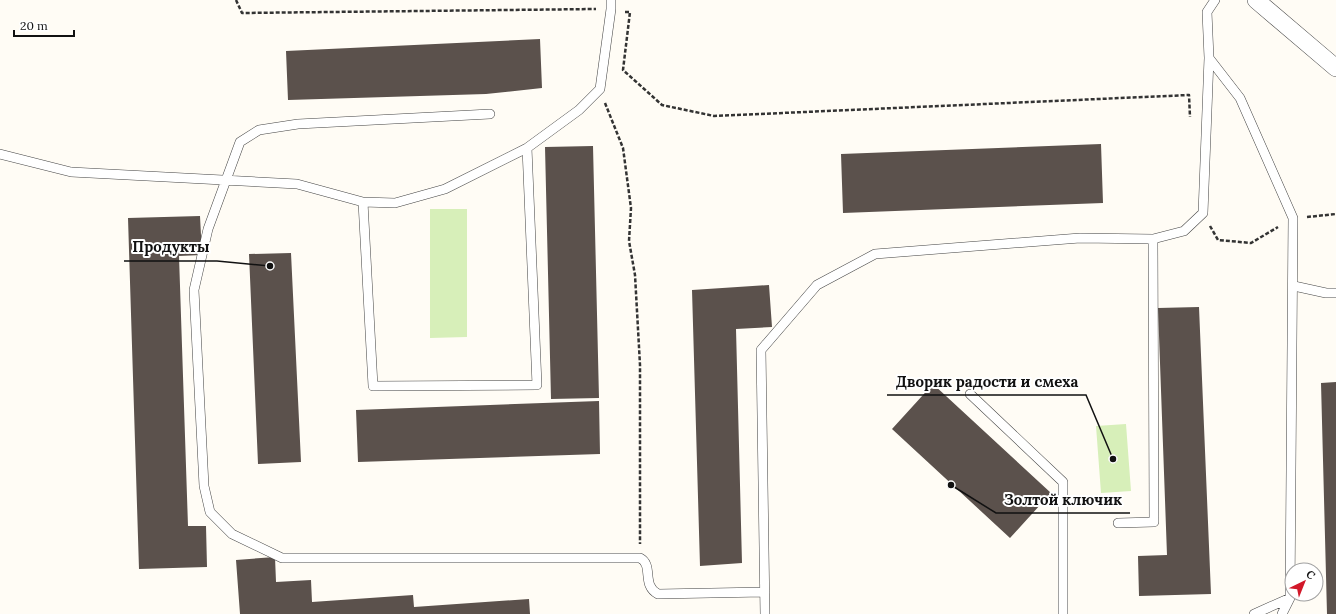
<svg xmlns="http://www.w3.org/2000/svg" width="1336" height="614" font-family="Lora,serif">
<style>
.green{fill:#d7efb9}
.building{fill:#5b514c}
.lines{fill:none;stroke-linecap:round;stroke-linejoin:round}
.lane-casing{stroke:#444;stroke-width:10}
.street-casing{stroke:#444;stroke-width:18}
.path{stroke:#333;stroke-width:2.5;stroke-dasharray:4 2;stroke-linecap:butt}
.lane{stroke:#fff;stroke-width:9}
.street{stroke:#fff;stroke-width:17}
.leader{fill:none;stroke:#111;stroke-width:1.5}
.callout-dot{fill:#111;stroke:#fff;stroke-width:1.5}
.callout-label{font-size:15px;text-anchor:middle;font-weight:bold;fill:#111;stroke:#fff;stroke-width:4;stroke-linejoin:round;paint-order:stroke}
</style>
<rect width="100%" height="100%" fill="#fffcf5"/>
<path class="green" d="M430,209H467V337L430,338Z
M1126,424L1131,491L1101,493L1096,426Z"/>
<path class="building" d="M540,39L542,88L486,94L288,100L286,51Z
M1101,144L1103,203L843,213L841,154Z
M593,146L599,398L551,399L545,147Z
M200,216L202,255L179,256L188,526H206L207,567L139,569L128,218Z
M291,253L301,462L258,464L249,254Z
M769,285L772,327L736,329L742,563L700,566L692,290Z
M1199,307L1211,594L1139,596L1138,556L1167,555L1158,308Z
M1336,382V614H1327L1321,383Z
M933,384L1051,493L1010,538L892,429Z
M599,401L600,454L358,462L356,410Z
M275,557L276,582L311,580L312,602L413,595L414,607L529,599L530,614H240L236,560Z"/>
<g class="lines">
<defs>
<path id="lane" d="M1209,58L1240,98L1293,218L1290,598L1254,614
M490,114L298,124L259,130L240,142L208,229L194,290L204,486L210,512L232,534L282,558H640C654,565 641,585 658,594L765,592
M0,154L71,172L297,184L363,202L373,386L537,385L527,148L579,110L600,89L611,9V0
M363,202L395,203L445,189L527,148
M1294,286L1326,293H1336
M970,394L1063,482V614
M1118,523L1154,522L1153,239
M765,614L761,350L817,285L875,254L1080,238L1153,239L1184,231L1203,213L1209,58L1207,12L1215,0
M1282,614L1290,598"/>
<path id="street" d="M1256,0L1336,68"/>
</defs>
<use href="#lane" class="lane-casing"/>
<use href="#street" class="street-casing"/>
<path class="path" d="M236,0L242,13L596,9
M625,12H630L623,70L662,105L714,116L1189,95L1190,117
M605,103L623,148L631,208L629,241L635,275L640,365V544
M1307,217L1336,214
M1210,226L1218,240L1251,243L1278,227"/>
<use href="#lane" class="lane"/>
<use href="#street" class="street"/>
</g>
<path class="leader" d="M270 266L217 261H124M1113 459L1086 395H887M951 485L996 513H1130"/>
<g class="callout-dot">
<circle cx="270" cy="266" r="4"/>
<circle cx="1113" cy="459" r="4"/>
<circle cx="951" cy="485" r="4"/>
</g>
<g class="callout-label">
<text x="171" y="252">Продукты</text>
<text x="987" y="387">Дворик радости и смеха</text>
<text x="1063" y="505">Золтой ключик</text>
</g>
<g transform="translate(1304 582) rotate(43)"><circle r="19" fill="#ffffff" stroke="#a0a0a0"/>
<path d="M0-3L7 15L0 10L-7 15Z" fill="#d21829"/>
<text y="-6" font-size="11" font-weight="bold" text-anchor="middle" fill="#111111">С</text>
</g>
<path d="M14 30v6h60v-6" fill="none" stroke="#111111" stroke-width="2"/>
<text x="20" y="30" font-size="12" fill="#111111" stroke="#ffffff" stroke-width="3" paint-order="stroke">20 m</text>
</svg>
